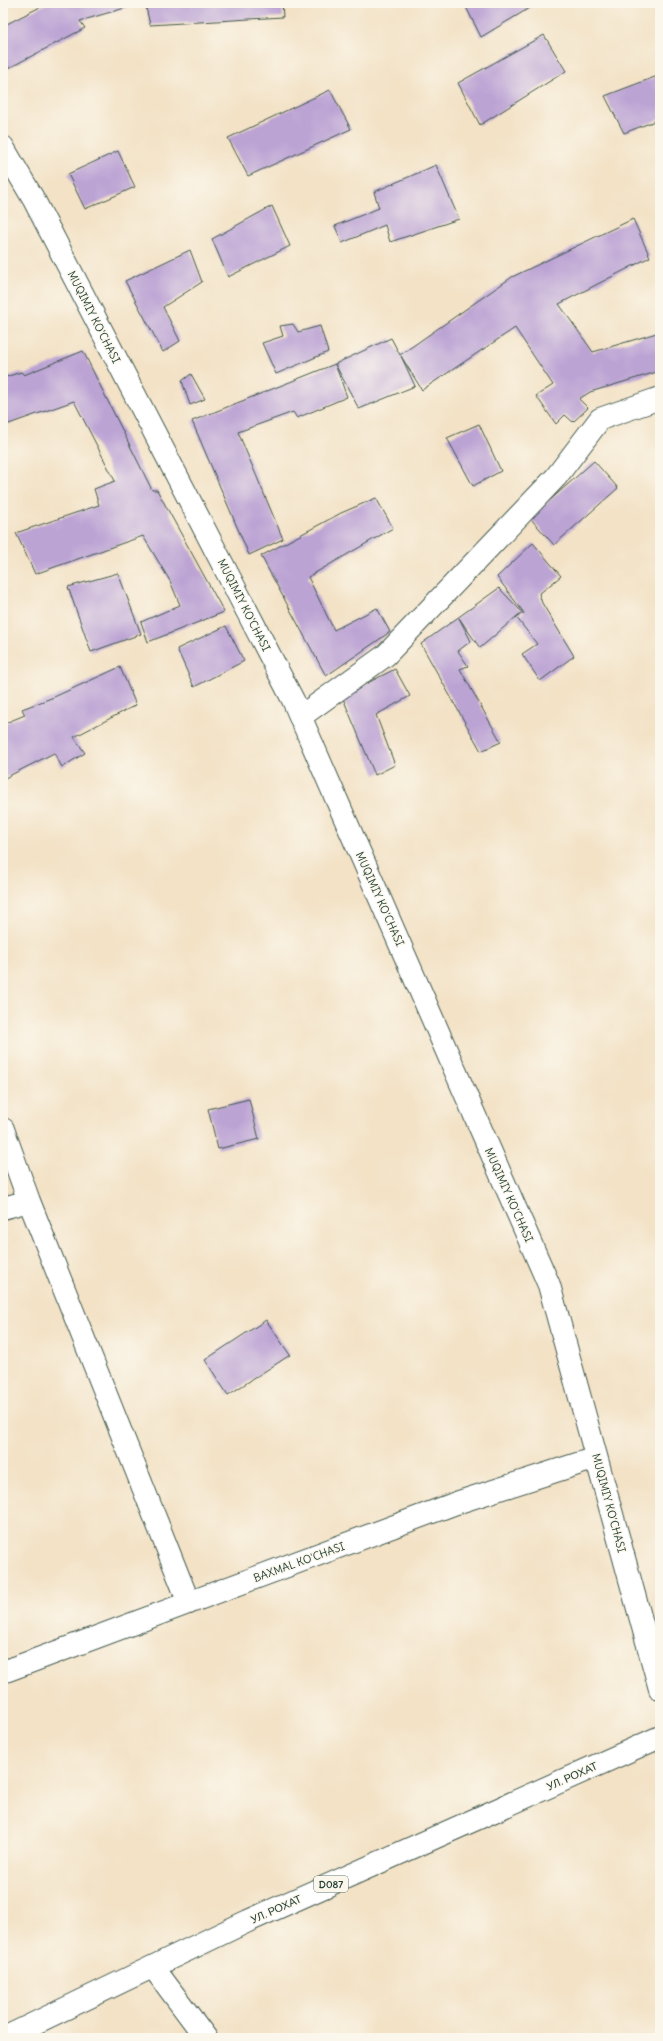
<svg xmlns="http://www.w3.org/2000/svg" width="663" height="2041" font-family="Delius,sans-serif">
<style>
.building{fill:#bba3d4}
.lines{fill:none;stroke-linecap:round;stroke-linejoin:round}
.street-casing{stroke:#3f564a;stroke-width:24}
.secondary-casing{stroke:#3f564a;stroke-width:24}
.primary-casing{stroke:#3f564a;stroke-width:24}
.street{stroke:#fff;stroke-width:22}
.secondary{stroke:#fff;stroke-width:22}
.primary{stroke:#fff;stroke-width:22}
.labels{text-anchor:middle;stroke-width:3;stroke-linejoin:round;paint-order:stroke}
.shield{fill:#fbf7ec;stroke:#61756b;stroke-width:1}
.shield-label{font-size:10px;font-weight:bold;fill:#1f3d34}
.street-label{font-size:11px;fill:#1f3d34;stroke:#fbf7ec}
</style>
<rect width="100%" height="100%" fill="#fbf7ec"/>
<filter id="ink" filterUnits="userSpaceOnUse"><feTurbulence type="fractalNoise" baseFrequency=".025" numOctaves="2"/><feDisplacementMap in="SourceGraphic" scale="8" xChannelSelector="R" yChannelSelector="G"/><feConvolveMatrix kernelMatrix="1 2 1 2 8 2 1 2 1" color-interpolation-filters="sRGB"/></filter>
<filter id="wash" filterUnits="userSpaceOnUse"><feTurbulence type="fractalNoise" baseFrequency=".012" numOctaves="4" result="noise"/><feDisplacementMap in="SourceGraphic" scale="16" xChannelSelector="R" yChannelSelector="G"/><feGaussianBlur stdDeviation="0.9" result="paint"/><feColorMatrix in="noise" values="0 0 0 0 0 0 0 0 0 0 0 0 0 0 0 0 0 1.4 0 .05"/><feComposite in="paint" operator="in"/></filter>
<g filter="url(#wash)">
<rect width="100%" height="100%" fill="#f3e2c6"/>
<g id="blocks">
<path class="building" d="M48,3H142L80,21L85,28L7,69L3,60V26Z
M145,3H282L283,17L150,25Z
M464,3H538L481,37Z
M544,35L566,71L480,125L458,83Z
M660,75V119L624,133L605,96Z
M330,90L351,129L248,176L228,138Z
M118,151L135,187L85,209L68,174Z
M436,165L459,219L390,242L385,225L342,243L335,226L379,208L374,192Z
M272,206L290,246L228,277L212,239Z
M633,219L650,257L559,304L593,352L660,332V371L590,392L579,399L588,408L573,422L565,415L556,424L536,396L553,385L515,328L422,390L401,356L415,386L359,409L335,364L347,397L297,418L293,412L238,432L283,539L249,555L192,421L335,364L391,338L400,355L512,277Z
M190,250L202,282L163,307L180,341L163,352L125,281Z
M293,324L298,332L320,326L328,352L276,374L262,343L283,336L280,326Z
M83,351L152,490H157L224,612L148,642L141,622L180,605L170,581L143,536L35,574L16,533L99,505L94,489L115,481L74,401L3,426V378L21,372L24,375Z
M191,374L205,399L190,405L182,381Z
M479,424L501,471L473,486L447,438Z
M594,461L618,488L554,545L530,518Z
M376,498L393,528L308,577L334,630L377,608L390,632L326,676L261,556L341,513Z
M533,543L561,576L539,594L542,603L574,656L540,681L522,654L537,644L516,617L480,648L459,618L471,641L458,651L468,666L460,669L501,742L481,751L421,644L499,588L522,612L516,617L524,613L497,577Z
M118,573L141,634L91,652L68,587Z
M226,626L244,661L194,687L177,649Z
M120,667L136,705L74,737L85,753L62,767L54,753L3,779V724L25,715L22,709L54,697Z
M395,669L410,696L376,715L395,765L375,775L342,696Z
M249,1099L259,1139L218,1149L208,1109Z
M266,1320L290,1355L228,1395L205,1360Z"/>
</g>
</g>
<g filter="url(#ink)">
<use href="#blocks" fill-opacity="0" stroke="#3f564a" stroke-width="1"/>
<g class="lines">
<defs>
<path id="street" d="M300,717L386,655L556,477L600,419L660,398
M3,1129L29,1201L189,1603
M3,1208L29,1201
M3,1672L459,1502L596,1458
M153,1967L206,2038"/>
<path id="secondary" d="M3,147L34,200L293,700L549,1285L660,1689"/>
<path id="primary" d="M4,2038L248,1921L660,1737"/>
</defs>
<use href="#street" class="street-casing"/>
<use href="#secondary" class="secondary-casing"/>
<use href="#primary" class="primary-casing"/>
<use href="#street" class="street"/>
<use href="#secondary" class="secondary"/>
<use href="#primary" class="primary"/>
</g>
</g>
<g class="labels">
<rect class="shield" x="314" y="1876" width="34" height="16" rx="3"/>
<g class="shield-label">
<text x="331" y="1888">D087</text>
</g>
<g class="street-label">
<text transform="translate(94 317) rotate(63)" y="4">MUQIMIY KO'CHASI</text>
<text transform="translate(244 605) rotate(63)" y="4">MUQIMIY KO'CHASI</text>
<text transform="translate(380 899) rotate(66)" y="4">MUQIMIY KO'CHASI</text>
<text transform="translate(509 1195) rotate(66)" y="4">MUQIMIY KO'CHASI</text>
<text transform="translate(609 1503) rotate(75)" y="4">MUQIMIY KO'CHASI</text>
<text transform="translate(299 1562) rotate(-20)" y="4">BAXMAL KO'CHASI</text>
<text transform="translate(572 1776) rotate(-24)" y="4">УЛ. РОХАТ</text>
<text transform="translate(276 1909) rotate(-24)" y="4">УЛ. РОХАТ</text>
</g>
</g>
<rect width="663" height="2041" fill="none" stroke="#fbf7ec" stroke-width="16"/>
</svg>
